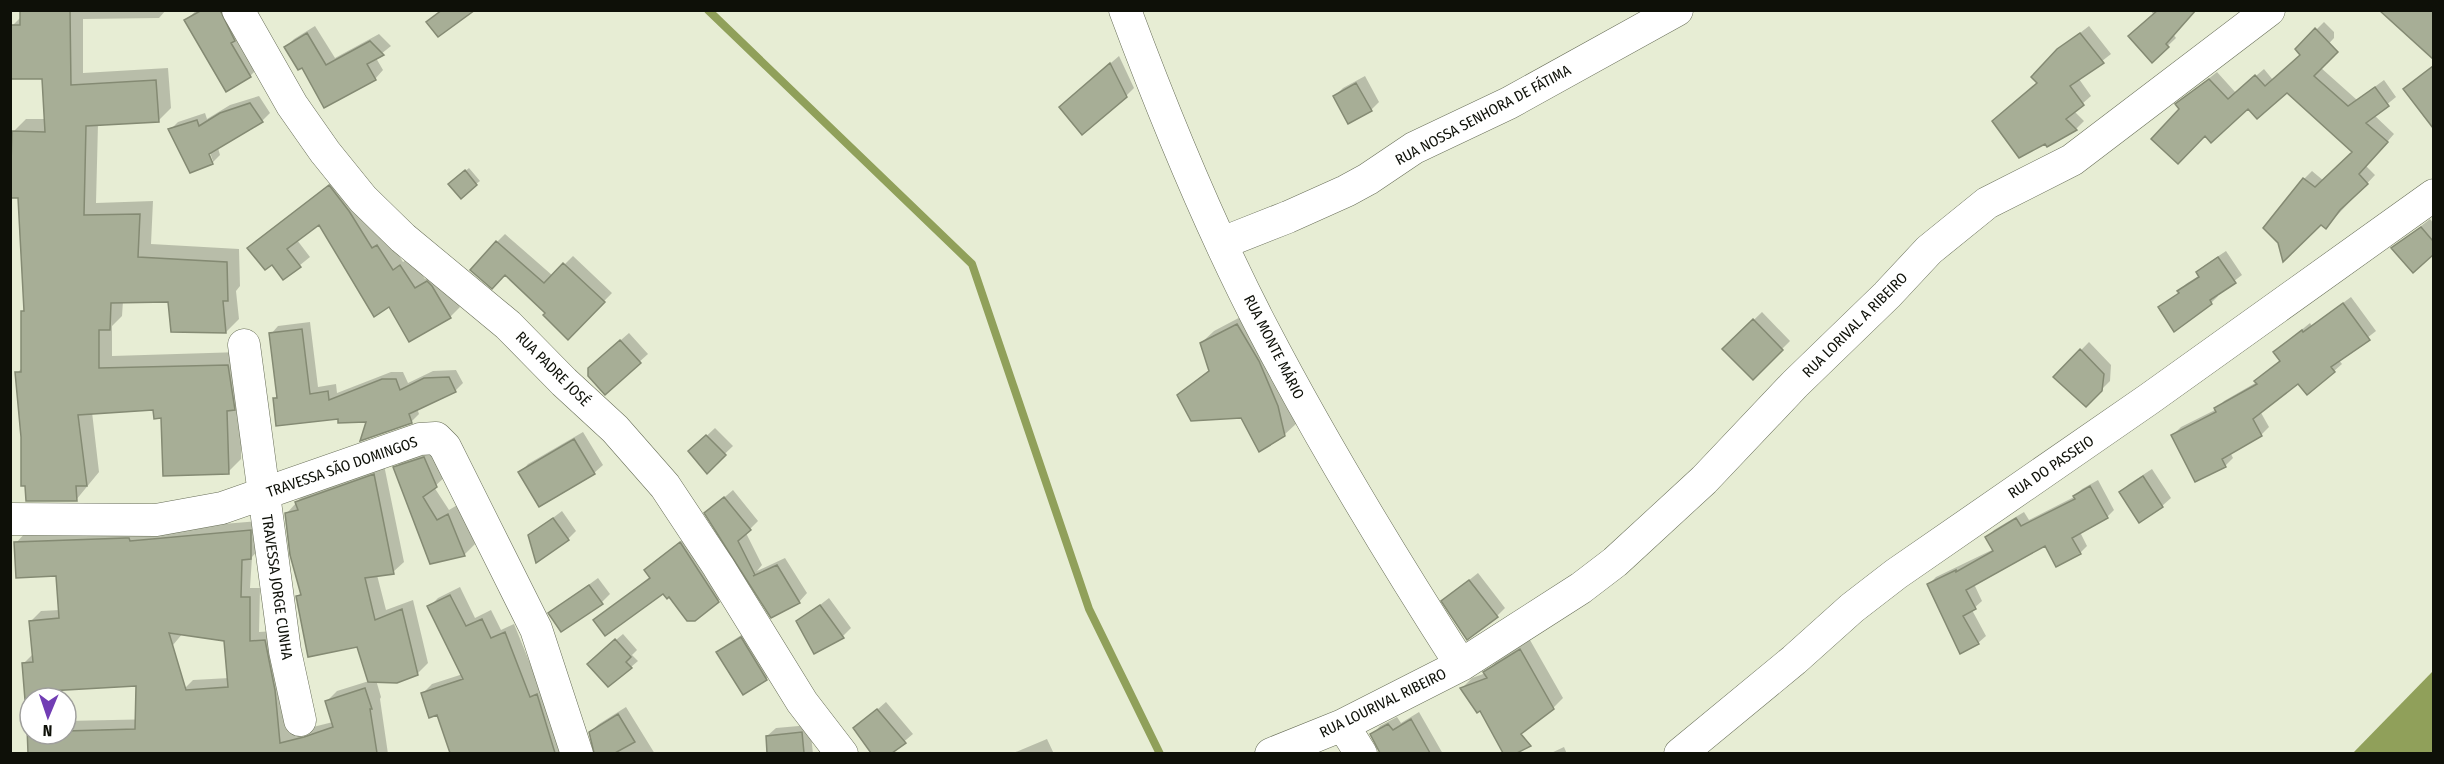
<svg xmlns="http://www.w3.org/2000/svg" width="2444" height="764" font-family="'Fira Sans Condensed',sans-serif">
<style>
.water{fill:#90a05a}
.shadow{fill:#0003;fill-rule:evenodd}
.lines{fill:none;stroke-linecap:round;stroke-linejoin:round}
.stream{stroke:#90a05a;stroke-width:8}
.building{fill:#a7ae96;stroke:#848a73;stroke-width:1.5;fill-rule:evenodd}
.minor-casing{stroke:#686e58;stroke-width:33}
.minor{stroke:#fff;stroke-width:32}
.labels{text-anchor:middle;stroke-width:5;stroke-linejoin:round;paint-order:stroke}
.street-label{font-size:15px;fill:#0e1008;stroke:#fff}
</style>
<rect width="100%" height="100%" fill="#e7edd4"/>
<path class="water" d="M2433,671V753H2353Z"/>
<path class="shadow" d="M22,10H166L159,18L83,19V73L168,68L171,108L158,121L98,124L96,203L153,201L151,244L239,249L240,286L236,291L239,319L226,332L169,300L123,301L122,316L112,326V356L241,352V459L228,472L155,409L92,412L99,472L76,500L17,373L23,367V311L25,309L20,197L13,132L26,119H46L43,78L12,26L22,16Z
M197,10H230L258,68L250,76L186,20Z
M2150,10H2195L2173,34L2176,38L2152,61L2154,15Z
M2324,22L2334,32V38L2321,52L2320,67L2357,100L2384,80L2396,97L2374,115L2394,134L2366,166L2375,175L2326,227L2321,223L2279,242L2265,228L2304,179L2312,171L2324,181L2354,152L2287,91L2248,107L2181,109L2177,104L2217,72L2236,93L2264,69L2273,80L2302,54L2297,49Z
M315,26L335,58L379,34L391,46L376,58L383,70L375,79L302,66L286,47L294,39Z
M2089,26L2111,54L2079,79L2091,96L2074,111L2084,121L2076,129L2048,145L2039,82L2058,50Z
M1119,56L1134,88L1126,96L1069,99Z
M2434,65V126L2405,89Z
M1365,76L1379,102L1371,110L1335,96L1343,88Z
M259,96L270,113L262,121L218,148L220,155L212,163L170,130L178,122L205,113L207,119L230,105ZM208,147L213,161H210L205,148Z
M469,168L480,181L476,184L454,180Z
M339,177L387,236L403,262L410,257L425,279L437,273L442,276L460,307L450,317L389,305L319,223L297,240L310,257L284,278L272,263L249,248Z
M2430,219L2434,224V253L2413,271L2393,248Z
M505,234L553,276L573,256L612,293L568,338L547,313L505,273L497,242Z
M2226,251L2242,275L2217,294L2218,296L2211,303L2160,308L2180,292L2186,284L2200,275L2198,272L2205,265Z
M2351,297L2376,331L2339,360L2342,364L2334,371L2299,382L2260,411L2269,427L2261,435L2230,452L2233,458L2225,466L2173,435L2181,427L2217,409L2224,401L2257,382L2281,360L2283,345L2310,323L2312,326Z
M1250,312L1297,423L1284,435L1242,416L1179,395L1210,369L1201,343L1214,331Z
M1762,312L1790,341L1753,378L1724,349Z
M310,322L318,387L336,384L337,393L391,372H403L408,383L433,371L456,370L463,383L455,391L417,408L419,414L411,422L368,421L339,417L274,399L278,395L271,334L278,326Z
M629,333L648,354L605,393L598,360Z
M2089,342L2111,365L2110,381L2086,405L2055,377Z
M715,428L733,446L707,471L699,443Z
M583,432L603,465L594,473L540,505L520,473L528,464Z
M435,447L447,475L434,487L449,510L459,504L475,544L464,555L395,468L406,457Z
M384,465L404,562L393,572L377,575L386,610L413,600L428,663L417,674L376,680L381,697L380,699L388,754H186L182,691L193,680L229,678L226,640L183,633L173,645L156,646L58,689L59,698H30V734H66V721L158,719L159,754H29L28,698L24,663L33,654L30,622L41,611L60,610L58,574L16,543L26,532L139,531L260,521L261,547L252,557L250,588H260L259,632L275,631L285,679L289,733L333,722L326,702L337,691L369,681L358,645L298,596L302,592L286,514L307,491Z
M2152,469L2171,498L2162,506L2139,521L2121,492L2129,484Z
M2098,480L2114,510L2107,517L2080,532L2087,546L2080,553L2046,544L1974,584L1982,601L1972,610L1986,636L1978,643L1929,584L1936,577L1994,549L1987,538L1994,530L2024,512L2029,520L2074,497L2082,489Z
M733,490L758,521L746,533L762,565L757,571L785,558L807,593L799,602L772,616L706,513Z
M562,511L576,531L568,539L529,536Z
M689,535L726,593L718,601L670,595L663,592L595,620L651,576L654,562Z
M1478,573L1505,608L1497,616L1443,601Z
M598,578L610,594L602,602L550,613Z
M460,587L475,618L491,610L501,630L514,624L540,688L561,754H480L479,749L464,754H451L438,713L423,693L432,684L463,674L429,607L438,598Z
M829,598L851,628L843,636L814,652L798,622Z
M749,630L774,671L766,679L743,693L718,653L726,645Z
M623,634L637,650L632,655L638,661L631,667L596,657Z
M1530,640L1563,698L1553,708L1481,709L1462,688L1472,678L1486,673L1495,663Z
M886,702L913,734L889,754H873L855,729Z
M626,707L655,754H596L590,732L599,724Z
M1419,712L1443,754H1383L1372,735L1380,726L1397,717L1401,723Z
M810,725L813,754H769L767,736L776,728Z
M1047,739L1054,754H1011Z
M1564,747L1567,754H1549Z"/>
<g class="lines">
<path class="stream" d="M708,10L972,264L1089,609L1160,754"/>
</g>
<path class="building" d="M20,10H70L71,85L156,80L159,122L86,126L84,215L140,214L138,257L227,262L228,301H223L226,333L171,332L168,302L111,303L110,330H99V368L228,365L235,410L227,411L229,474L163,476L161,418L154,419L153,410L78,415L87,486H76L77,501H26L25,486H21V437L15,372H21V311H24L18,198H10L12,131L45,132L42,79H10V25H20Z
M202,10H220L235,41L231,43L251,77L226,92L184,20Z
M442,10H475L438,37L426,22Z
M2158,10H2196L2166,44L2169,47L2152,63L2128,36Z
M2379,10H2433V59Z
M2315,28L2338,52L2314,76L2348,106L2375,87L2389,106L2366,123L2388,142L2359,174L2368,184L2340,210L2326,229L2321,225L2283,262L2278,243L2263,228L2303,178L2315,187L2352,152L2287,93L2257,119L2248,109L2211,143L2205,136L2178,164L2151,139L2179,109L2175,104L2209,79L2228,99L2255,75L2265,86L2300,55L2295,49Z
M307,33L326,65L370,41L384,55L367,64L376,80L324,108L302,68L298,70L284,47Z
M2080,33L2104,63L2070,86L2084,105L2066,119L2077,130L2047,147L2045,144L2019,158L1992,121L2037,83L2031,77L2057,49Z
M1110,63L1127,97L1082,135L1059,107Z
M2433,66V128L2403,89Z
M1356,83L1372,111L1348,124L1333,96Z
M250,103L263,122L209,154L213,164L190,173L168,129L197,120L199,126L220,113Z
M465,170L477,185L461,199L448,184Z
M329,185L349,211L372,248L377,245L393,270L400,265L415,288L427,281L432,286L451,318L409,342L389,307L374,317L319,225L287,249L301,267L283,280L272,265L265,270L247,248Z
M2421,227L2433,241V255L2413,273L2391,248Z
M496,241L544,283L563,263L605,302L568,340L543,315L545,313L505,275L492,289L470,270Z
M2218,257L2236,283L2210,300L2212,304L2174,332L2158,307L2179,293L2177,291L2199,277L2196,272Z
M2343,303L2370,340L2331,367L2335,372L2307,395L2298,384L2253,419L2262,436L2222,459L2226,467L2195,482L2171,435L2216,412L2214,408L2257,384L2254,381L2280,361L2273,352L2302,330L2303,332Z
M1753,319L1783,350L1753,380L1722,349Z
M1237,324L1259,361L1278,406L1285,436L1259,452L1241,418L1191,421L1177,395L1209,371L1200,343Z
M302,329L310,394L328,391L329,400L382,379H396L400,390L424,378L449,377L456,392L409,414L412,423L360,441L366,422L338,423V419L276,426L273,398H277L269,333Z
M620,340L641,363L605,395L588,376V368Z
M2080,349L2104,374L2102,391L2086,407L2053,377Z
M706,435L726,455L707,474L688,451Z
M574,439L595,474L539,507L518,472Z
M424,457L437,487L423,497L437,520L448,514L465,556L430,564L393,467Z
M374,474L394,574L365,578L375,620L402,609L418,675L397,683L368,682L357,647L308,657L296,596L301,595L290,555L285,513L298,510L295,502Z
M2143,476L2163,507L2139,523L2119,492Z
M2090,486L2108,518L2072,538L2081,554L2056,567L2045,546L1966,590L1976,609L1963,616L1979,644L1960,654L1927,584L1956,570V572L1993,551L1985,537L2016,518L2021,526L2075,499L2073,496Z
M724,497L751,530L738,541L755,575L753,576L777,565L800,603L771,618L704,513Z
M553,518L569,540L536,563L528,535Z
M251,530V559L242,560L241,597H250V641L265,640L275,690L280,743L304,737L333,727L325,701L365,688L372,709H370L377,753H28L26,700H25L22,663L33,662L29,621L59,618L56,576L16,578L14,542L126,538H129L130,541ZM169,633L224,641L228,687L186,690ZM136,686L135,729L66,731V734H30V698H49L48,691Z
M680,542L719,602L695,621H687L669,597L667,599L663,594L605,636L593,620L650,578L644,570Z
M1469,580L1498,617L1467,640L1441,601Z
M589,585L603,604L561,632L548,613Z
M450,595L466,626L482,619L491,638L505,632L530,697L537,694L555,753H450L437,715L429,718L421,693L463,679L427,606Z
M820,605L844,638L814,654L796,621Z
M741,637L767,680L743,695L716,652Z
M615,639L631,657L626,662L632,668L608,687L587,664Z
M1520,649L1554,709L1521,734L1531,746L1517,753H1503L1480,711L1477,713L1460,688L1487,678L1483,672Z
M877,709L906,743L892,753H871L853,728Z
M618,714L635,742L615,753H594L589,732Z
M1411,719L1430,753H1380L1370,734L1388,724L1393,730Z
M802,732L804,753H767L766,736Z"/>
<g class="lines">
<defs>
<path id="minor" d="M238,10L292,105L325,152L363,199L403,238L508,325L564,382L615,429L665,486L718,566L802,702L842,754
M1125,10C1166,120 1210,228 1264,331C1324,446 1391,556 1461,665
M1222,243L1288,217L1346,191L1368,179L1414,148L1509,103L1677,10
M244,345L285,651L300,720
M10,519L156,520L222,508L420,439L436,438L445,447L536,629L577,754
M1343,725L1361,754
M1271,754L1343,725L1461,665L1581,588L1615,562L1704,480L1795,384L1887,295L1929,250L1987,203L2072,160L2269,10
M1680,754L1794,660L1852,608L1896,574L2149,399L2434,195"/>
</defs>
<use href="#minor" class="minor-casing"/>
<use href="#minor" class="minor"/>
</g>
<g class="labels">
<g class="street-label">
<text transform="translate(1483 115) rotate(-28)" y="5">RUA NOSSA SENHORA DE FÁTIMA</text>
<text transform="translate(1855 325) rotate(-45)" y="5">RUA LORIVAL A RIBEIRO</text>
<text transform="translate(1274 347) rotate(63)" y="5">RUA MONTE MÁRIO</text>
<text transform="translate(553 369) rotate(45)" y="5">RUA PADRE JOSÉ</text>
<text transform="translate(342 467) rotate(-19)" y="5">TRAVESSA SÃO DOMINGOS</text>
<text transform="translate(2051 467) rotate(-34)" y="5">RUA DO PASSEIO</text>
<text transform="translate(277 587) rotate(82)" y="5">TRAVESSA JORGE CUNHA</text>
<text transform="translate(1383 703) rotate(-26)" y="5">RUA LOURIVAL RIBEIRO</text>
</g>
</g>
<rect width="2444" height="764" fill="none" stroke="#0e1008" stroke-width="24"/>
<g transform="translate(48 716) rotate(182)"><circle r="28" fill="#ffffff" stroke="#9f9f9c" stroke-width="1.5"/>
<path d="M0-4.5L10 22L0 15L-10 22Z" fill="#713db4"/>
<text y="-9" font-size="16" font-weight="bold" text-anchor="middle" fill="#0e1008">N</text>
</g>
</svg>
